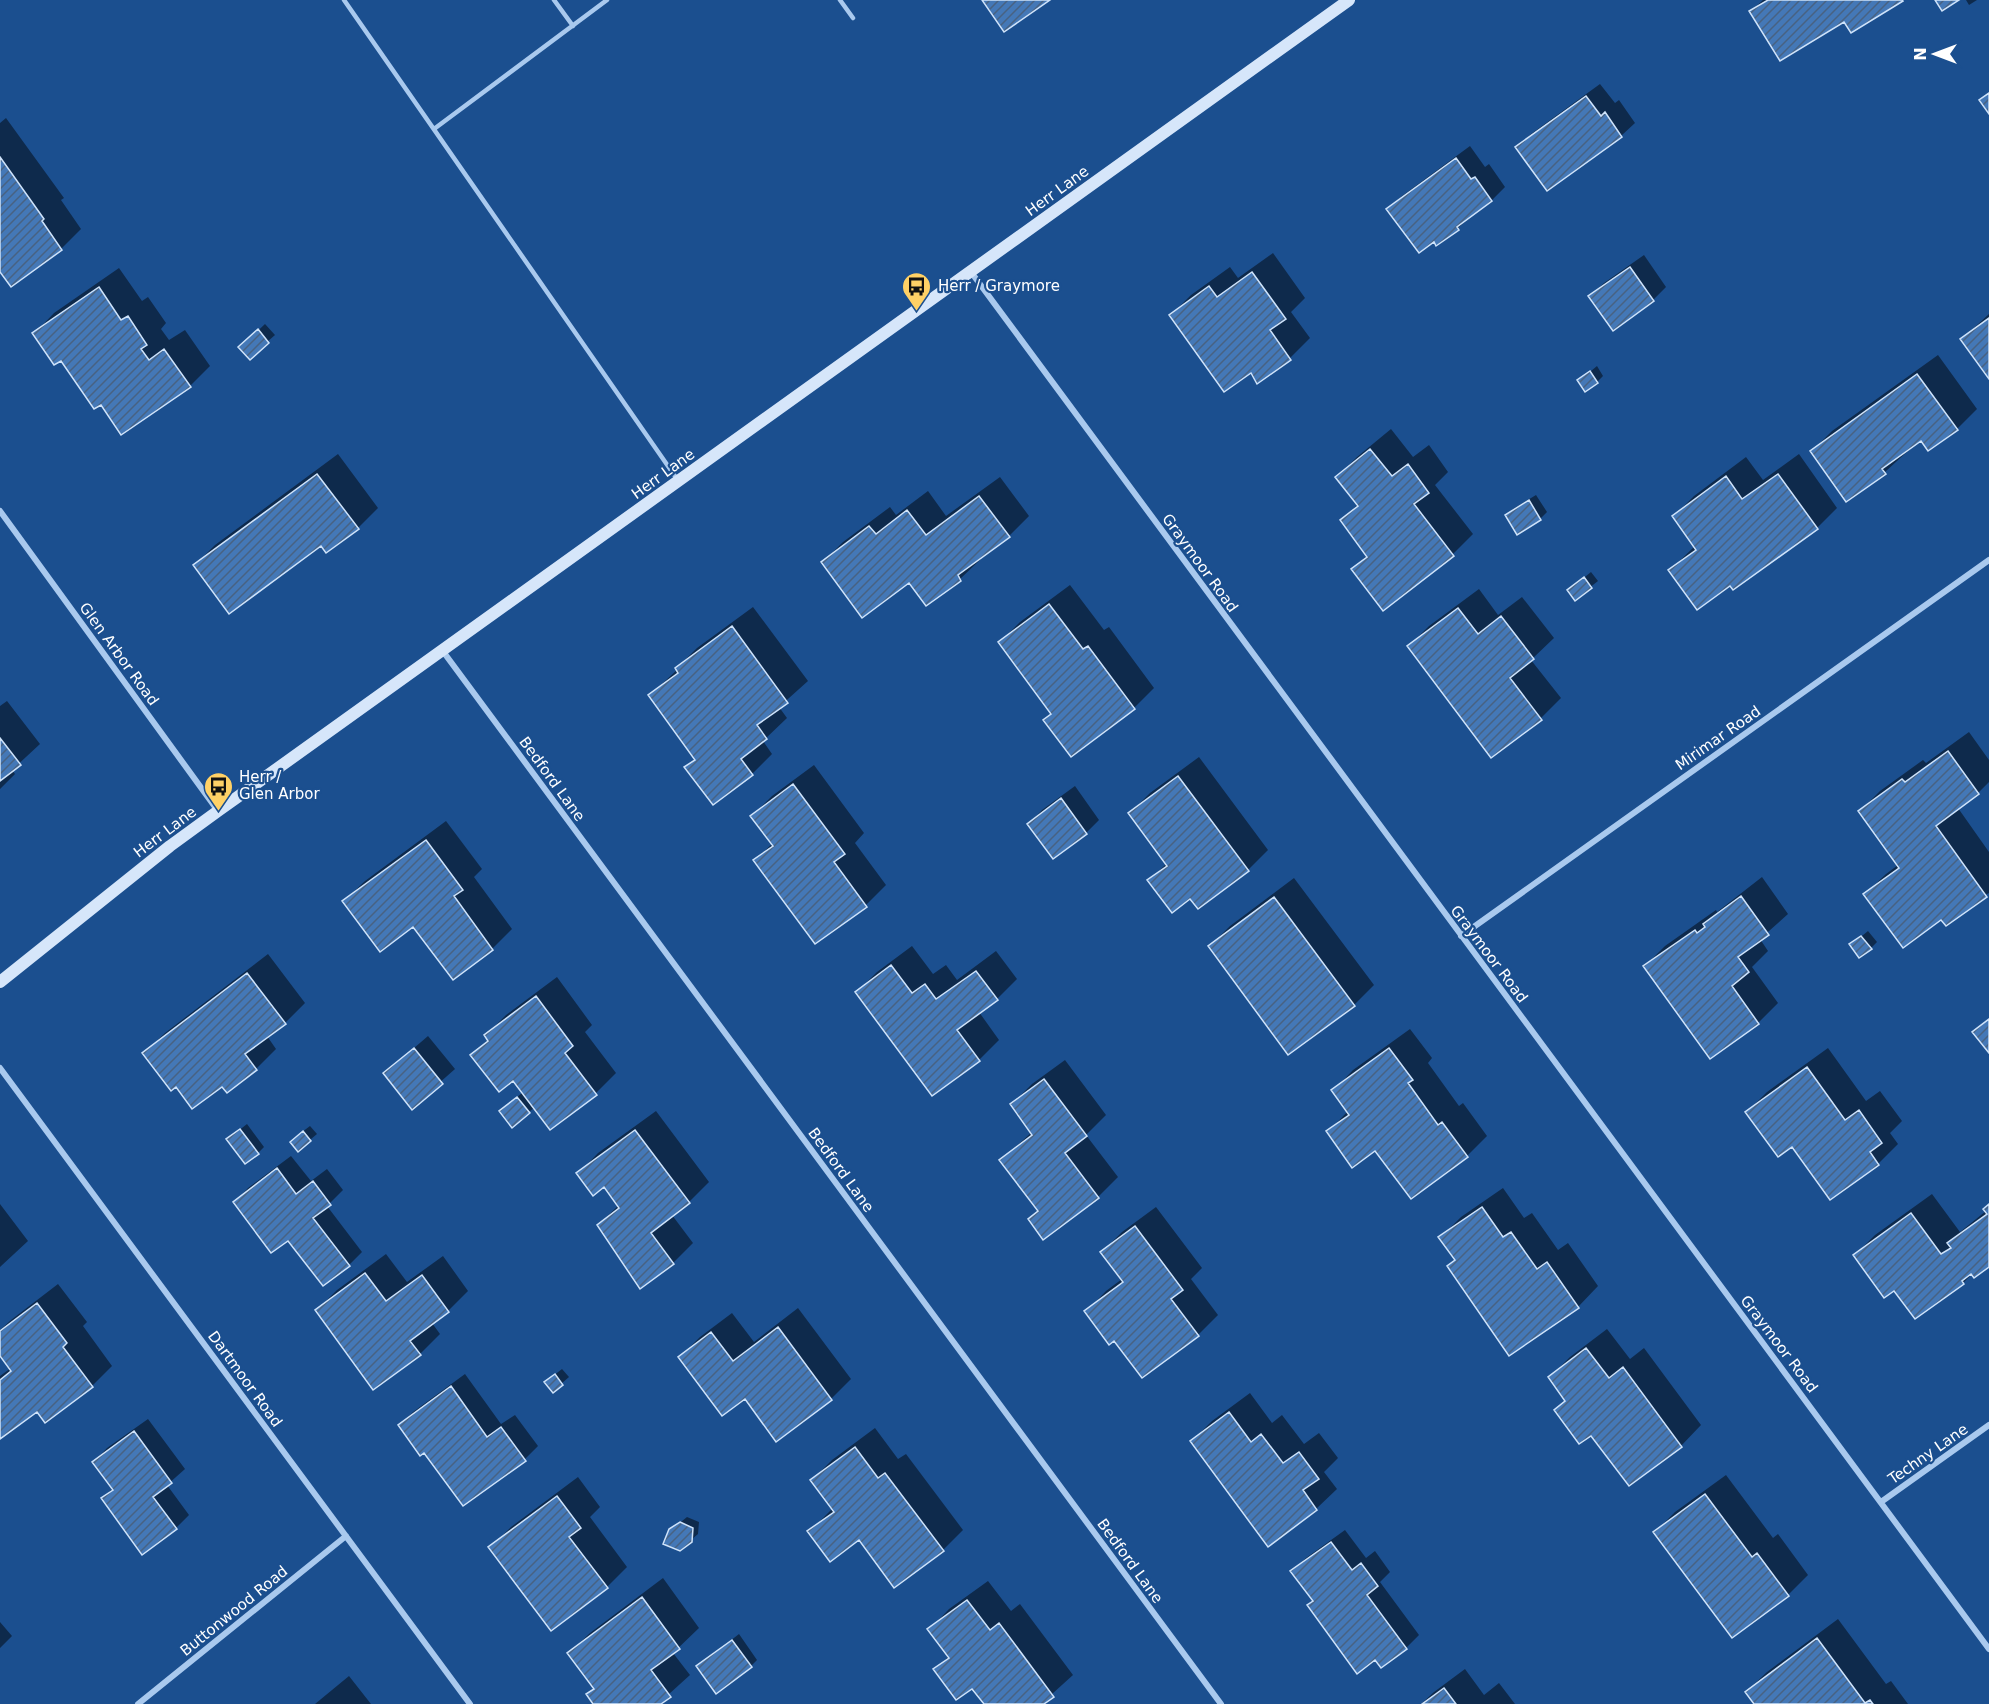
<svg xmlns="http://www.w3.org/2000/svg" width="1989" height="1704" font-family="'DejaVu Sans',sans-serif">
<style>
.shadow{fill:#0007}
.building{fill:url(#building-hatch);stroke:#cfe3fa;stroke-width:1.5}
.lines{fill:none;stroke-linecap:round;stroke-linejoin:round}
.lane{stroke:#a9c9ee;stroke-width:4.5}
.street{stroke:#a9c9ee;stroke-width:6}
.secondary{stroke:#d6e6fa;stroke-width:12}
.labels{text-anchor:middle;stroke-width:4.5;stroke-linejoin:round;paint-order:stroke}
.street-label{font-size:15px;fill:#fff;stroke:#1b4f8f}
.poi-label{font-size:15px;fill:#fff;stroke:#1b4f8f;text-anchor:start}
</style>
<defs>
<pattern id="building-hatch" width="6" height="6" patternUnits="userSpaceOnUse" patternTransform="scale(1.5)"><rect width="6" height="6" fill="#4478b7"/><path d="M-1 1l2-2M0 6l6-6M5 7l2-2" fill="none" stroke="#486282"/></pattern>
</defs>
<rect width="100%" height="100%" fill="#1b4f8f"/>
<path class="shadow" d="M1763,0H1902L1844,20L1751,11Z
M1966,0H1977L1969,5Z
M1600,84L1615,103L1619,100L1635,123L1621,136L1517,147L1531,134Z
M6,118L64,198L61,200L81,229L61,249L0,269V123Z
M1470,146L1485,167L1489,164L1505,187L1492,200L1472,215L1458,228L1437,244L1434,240L1388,209L1402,196Z
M1273,253L1305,298L1291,312L1310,338L1290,358L1258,381L1251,371L1171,315L1191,295L1230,267L1238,278Z
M1644,255L1666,287L1653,300L1590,296L1604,283Z
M119,268L142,301L148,297L166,323L161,329L169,340L185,330L210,366L190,386L101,403L62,359L34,334L54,313Z
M1989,314V377L1962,339Z
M265,324L275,335L250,357L247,341Z
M1938,355L1977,409L1957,429L1929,449L1921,439L1885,472L1846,500L1812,451L1832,431Z
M1597,366L1603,376L1597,382L1579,381Z
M1391,429L1413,457L1429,445L1448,472L1435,485L1473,534L1453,554L1383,609L1353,570L1368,554L1342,521L1358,504L1337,477L1357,457Z
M338,454L378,508L358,528L322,544L195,565L215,545Z
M1799,454L1837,508L1817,528L1733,588L1731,584L1670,570L1695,546L1674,516L1694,496L1746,457L1763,480Z
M1000,477L1029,516L1009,536L980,558L981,559L960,579L927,604L910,581L823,562L843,542L890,507L896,515L928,491L946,516Z
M1536,495L1547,512L1540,519L1507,515L1513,509Z
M1591,572L1598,581L1575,599L1569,590Z
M1070,585L1104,630L1109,627L1154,688L1134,708L1052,713L1000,642L1020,622Z
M1479,589L1498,615L1522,597L1554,638L1531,660L1561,698L1541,718L1409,646L1429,626Z
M753,607L808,681L779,707L787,718L763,741L772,754L752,774L713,803L686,767L696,758L650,695L678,669L677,668L697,648Z
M7,701L40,744L12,770L15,774L0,789V706Z
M1969,732L1989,760V782L1978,793L1958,808L1989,852V893L1941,918L1865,894L1886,874L1898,865L1860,811L1880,791L1923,760L1926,763Z
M1199,757L1268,850L1248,870L1198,907L1191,897L1149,881L1167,863L1130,813L1150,793Z
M814,765L864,833L855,843L886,885L866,905L755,860L773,843L752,816L772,796Z
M1075,786L1099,820L1086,833L1029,824L1042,810Z
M446,821L482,869L474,877L512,929L492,949L344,901L365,881Z
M1762,877L1788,914L1760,939L1768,951L1752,967L1778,1003L1758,1023L1645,966L1665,946L1716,910L1717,912Z
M1294,878L1374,985L1354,1005L1210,946L1230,926Z
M1868,931L1877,942L1871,948L1851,945Z
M912,946L933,974L946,965L957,980L996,951L1017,979L997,999L979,1012L999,1040L979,1060L933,1094L857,992L877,972Z
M268,954L305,1003L285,1023L267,1036L276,1049L256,1069L227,1091L222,1085H177L144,1053L165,1033Z
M557,977L592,1025L585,1032L616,1073L596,1093L535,1107L529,1112L501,1111L523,1092L514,1079L472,1055L489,1039L486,1035L506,1015Z
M1410,1029L1432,1058L1428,1063L1459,1106L1463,1103L1487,1136L1467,1156L1411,1197L1375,1148L1328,1132L1348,1111L1333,1091L1353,1070Z
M428,1036L455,1069L412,1107L385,1073Z
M1828,1048L1866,1101L1880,1091L1902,1121L1890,1133L1898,1144L1878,1164L1792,1145L1747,1112L1767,1092Z
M1065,1060L1106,1115L1086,1135L1118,1177L1098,1197L1030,1219L1039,1210L1001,1160L1032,1132L1012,1104L1032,1084Z
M656,1111L709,1182L689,1202L672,1215L693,1243L673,1263L641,1287L598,1225L619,1205L604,1185L578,1174L598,1153Z
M247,1124L264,1147L258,1153L228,1139Z
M310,1126L317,1134L298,1150V1135Z
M291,1156L311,1181L327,1169L343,1190L327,1206L362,1252L349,1265L289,1238L235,1202L248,1188Z
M1503,1188L1524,1218L1532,1213L1558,1250L1568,1243L1598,1286L1578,1307L1510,1354L1448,1266L1456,1259L1440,1238L1461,1217Z
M1932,1194L1960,1232L1986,1211L1989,1205V1265L1972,1274L1963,1283L1894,1289L1855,1255L1875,1235Z
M0,1204L28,1241L0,1267Z
M1156,1207L1202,1268L1191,1279L1218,1315L1198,1335L1114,1339L1086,1312L1106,1291L1122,1279L1102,1252L1122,1232Z
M386,1254L407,1282L443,1256L468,1291L448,1311L432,1323L440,1334L420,1354L317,1310L337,1290Z
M58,1284L87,1322L83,1326L112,1366L92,1386L37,1409L0,1438V1376L11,1368L0,1353V1330L11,1320Z
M798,1308L851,1379L831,1399L745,1397L680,1357L700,1337L732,1313L754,1342Z
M1607,1329L1630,1359L1644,1348L1701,1425L1681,1446L1591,1433L1550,1377L1570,1357Z
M562,1369L569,1377L553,1391V1376Z
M465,1374L501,1424L515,1415L538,1446L525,1459L425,1451L400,1425L413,1412Z
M1250,1393L1272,1423L1282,1415L1304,1444L1319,1433L1338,1458L1324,1472L1337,1489L1316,1509L1268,1545L1192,1441L1212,1421Z
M148,1419L185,1469L167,1485L189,1515L176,1528L102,1499L113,1488L94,1462L107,1448Z
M875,1428L898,1459L906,1454L963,1530L943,1550L809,1532L833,1508L812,1480L832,1460Z
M1726,1475L1773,1538L1778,1534L1808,1575L1788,1595L1733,1636L1655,1532L1675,1512Z
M578,1477L600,1507L590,1517L627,1567L607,1587L490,1548L511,1527Z
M687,1517L699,1522L698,1534L691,1540L671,1530Z
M1345,1530L1366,1558L1375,1551L1390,1572L1380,1582L1419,1635L1406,1648L1375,1658L1314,1600L1292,1571L1306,1558Z
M663,1578L699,1628L673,1653L690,1675L658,1704H595L588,1695L595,1688L569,1653L590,1633Z
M988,1581L1011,1611L1020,1604L1073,1675L1041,1704H986L973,1686L935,1670L949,1656L929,1630L949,1609Z
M1838,1619L1886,1684L1891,1681L1908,1704H1756L1746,1692L1767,1672Z
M0,1622L12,1636L0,1648Z
M739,1634L757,1660L751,1666H698Z
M1465,1669L1484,1695L1499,1683L1515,1704H1421L1434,1692Z
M349,1676L371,1704H315Z"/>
<path class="building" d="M982,0H1050L1004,32Z
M1768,0H1902L1903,1L1851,33L1844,22L1780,61L1749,11Z
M1935,0H1959L1942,11Z
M1989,93V114L1979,100Z
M1586,96L1601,116L1605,112L1622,137L1547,191L1515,147Z
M0,157L44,219L42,221L62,250L11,287L0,272Z
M1456,158L1471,179L1475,177L1492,201L1457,227L1459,230L1436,246L1434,242L1419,253L1386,209Z
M1630,267L1654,301L1613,331L1588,296Z
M1252,272L1286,319L1270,330L1291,360L1257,384L1251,373L1224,392L1169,315L1209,286L1217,297Z
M99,287L121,320L128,316L147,345L141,349L149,360L164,349L191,387L121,435L101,405L94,409L61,361L54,365L32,333Z
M1989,318V379L1960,339Z
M258,329L269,343L250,360L238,347Z
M1590,371L1598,383L1585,392L1577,380Z
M1917,374L1958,430L1928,451L1921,441L1882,469L1886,474L1846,502L1810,451Z
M1370,449L1392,476L1408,464L1429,493L1414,504L1454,556L1383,611L1351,569L1367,557L1340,520L1358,506L1335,477Z
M317,474L359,529L326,553L321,546L229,614L193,565Z
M1778,474L1818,529L1733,590L1730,586L1697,610L1668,570L1696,550L1672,516L1726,476L1742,499Z
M979,496L1010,537L958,575L961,581L926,606L909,583L862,618L821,562L869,526L876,534L907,510L926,535Z
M1529,500L1541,520L1517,535L1505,515Z
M1584,577L1592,588L1575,601L1567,590Z
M1049,604L1083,649L1088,646L1135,709L1071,757L1043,720L1051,714L998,642Z
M1458,608L1478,634L1501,616L1534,659L1510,678L1542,720L1491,758L1407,646Z
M732,626L788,703L757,725L767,739L741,759L753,775L713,805L684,767L695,760L648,695L678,673L675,668Z
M0,738L21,765L0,781Z
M1948,751L1979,794L1936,826L1987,897L1946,926L1941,920L1903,948L1863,894L1899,868L1858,811L1902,779L1905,782Z
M1178,776L1249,871L1198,909L1190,899L1172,913L1147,880L1167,866L1128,813Z
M793,784L845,854L834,862L867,907L815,944L753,860L773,846L750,816Z
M1061,798L1087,834L1053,859L1027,824Z
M426,840L463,890L454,896L493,950L453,980L413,927L380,952L342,901Z
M1741,896L1769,935L1738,957L1749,972L1732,986L1759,1024L1710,1059L1643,966L1695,930L1697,933L1705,927L1703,924Z
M1274,897L1355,1006L1288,1055L1208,946Z
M1861,936L1872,949L1859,958L1849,944Z
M891,965L912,993L925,984L936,999L976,971L998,1000L957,1030L980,1061L932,1096L855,992Z
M247,973L286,1024L245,1054L257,1070L227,1093L222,1087L192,1109L176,1087L171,1091L142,1053Z
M536,996L573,1046L565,1053L597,1095L550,1130L513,1081L499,1092L470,1055L488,1041L484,1035Z
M1989,1019V1053L1972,1032Z
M414,1048L443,1084L412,1110L383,1073Z
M1389,1048L1413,1080L1408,1083L1438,1125L1442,1122L1468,1157L1411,1199L1375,1151L1352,1168L1326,1131L1349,1115L1331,1090Z
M1807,1067L1845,1120L1859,1110L1882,1143L1870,1152L1879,1165L1830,1200L1792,1147L1778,1157L1745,1112Z
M1044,1079L1087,1136L1065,1153L1099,1198L1043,1240L1028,1219L1038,1211L999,1160L1032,1135L1010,1104Z
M517,1097L530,1113L512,1128L499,1111Z
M240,1129L259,1154L245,1164L226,1139Z
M635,1130L690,1203L651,1233L674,1264L640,1289L597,1225L619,1208L604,1187L593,1196L576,1173Z
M303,1131L311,1141L298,1152L290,1142Z
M277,1168L296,1194L313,1181L331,1205L313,1218L350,1266L323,1286L288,1241L271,1253L233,1202Z
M1989,1204V1267L1974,1278L1971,1274L1962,1281L1964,1284L1915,1319L1894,1291L1884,1298L1853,1255L1911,1213L1941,1254L1951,1248L1947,1243L1987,1214L1983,1209Z
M1482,1207L1503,1237L1511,1232L1537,1269L1547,1262L1579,1308L1509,1356L1447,1266L1455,1260L1438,1237Z
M1135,1226L1183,1290L1171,1299L1199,1336L1142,1378L1114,1341L1109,1345L1084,1311L1123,1282L1100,1252Z
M365,1273L386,1301L422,1275L449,1312L410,1341L421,1355L373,1390L315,1310Z
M37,1303L67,1343L63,1347L93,1387L45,1423L37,1412L0,1439V1380L11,1371L0,1356V1331Z
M778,1327L832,1400L776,1442L745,1399L722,1416L678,1357L711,1332L733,1361Z
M1586,1348L1609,1378L1623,1367L1682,1447L1629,1486L1591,1436L1579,1444L1554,1410L1565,1401L1548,1377Z
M555,1374L563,1385L553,1393L544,1382Z
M451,1386L487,1437L501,1427L526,1461L463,1506L424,1453L420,1456L398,1425Z
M1229,1412L1251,1442L1261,1434L1283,1463L1299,1452L1319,1479L1303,1490L1317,1510L1268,1547L1190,1441Z
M134,1431L172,1483L153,1497L177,1529L142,1555L101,1498L113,1490L92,1462Z
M855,1447L878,1478L885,1473L944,1551L894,1588L859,1540L830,1562L807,1531L834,1512L810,1480Z
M1705,1494L1752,1557L1757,1553L1789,1596L1732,1638L1653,1532Z
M557,1496L581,1528L569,1537L608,1588L551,1631L488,1547Z
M680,1522L693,1528L692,1542L680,1551L663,1544L669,1529Z
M1331,1542L1352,1570L1361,1563L1378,1586L1367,1595L1407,1649L1381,1668L1375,1660L1357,1674L1307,1605L1313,1601L1290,1571Z
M642,1597L680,1649L651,1670L671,1697L661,1704H593L586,1694L594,1689L567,1653Z
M967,1600L990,1630L999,1623L1054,1697L1044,1704H984L972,1689L956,1700L933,1669L949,1658L927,1629Z
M1817,1638L1865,1703L1870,1700L1873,1704H1754L1745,1692Z
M732,1640L752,1667L716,1694L696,1666Z
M1444,1688L1456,1704H1422Z"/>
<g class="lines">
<path class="lane" d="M344,0L677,479
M554,0L573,26
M840,0L853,18
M434,129L607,0"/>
<path class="street" d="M971,272L1989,1649
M0,511L218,811
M442,650L1221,1704
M1461,936L1989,560
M0,1068L470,1704
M1881,1502L1989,1425
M138,1704L346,1536"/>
<path class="secondary" d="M0,982L170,846L218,811L1349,0"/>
</g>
<defs>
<symbol id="bus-pin" viewBox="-11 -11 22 30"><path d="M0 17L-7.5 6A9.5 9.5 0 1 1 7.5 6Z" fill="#ffd166" stroke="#1b4f8f"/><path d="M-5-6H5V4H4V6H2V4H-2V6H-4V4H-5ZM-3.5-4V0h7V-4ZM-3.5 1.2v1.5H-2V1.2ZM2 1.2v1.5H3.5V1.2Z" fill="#111"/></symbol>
</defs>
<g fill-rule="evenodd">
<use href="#bus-pin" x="900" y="270" width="33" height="45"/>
<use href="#bus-pin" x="202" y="770" width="33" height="45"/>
</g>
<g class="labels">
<g class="street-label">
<text transform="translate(1057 191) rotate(-36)" y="5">Herr Lane</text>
<text transform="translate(663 474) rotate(-36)" y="5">Herr Lane</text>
<text transform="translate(1200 563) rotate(54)" y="5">Graymoor Road</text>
<text transform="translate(119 654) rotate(54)" y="5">Glen Arbor Road</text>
<text transform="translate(1718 738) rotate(-35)" y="5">Mirimar Road</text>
<text transform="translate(552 779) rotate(54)" y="5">Bedford Lane</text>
<text transform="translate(165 832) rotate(-37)" y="5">Herr Lane</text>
<text transform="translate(1489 954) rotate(53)" y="5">Graymoor Road</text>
<text transform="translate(841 1170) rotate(54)" y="5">Bedford Lane</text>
<text transform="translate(1779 1344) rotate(53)" y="5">Graymoor Road</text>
<text transform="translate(245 1379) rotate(54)" y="5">Dartmoor Road</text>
<text transform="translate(1928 1454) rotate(-35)" y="5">Techny Lane</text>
<text transform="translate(1130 1561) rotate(54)" y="5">Bedford Lane</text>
<text transform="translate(234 1611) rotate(-39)" y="5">Buttonwood Road</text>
</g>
<g class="poi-label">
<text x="938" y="291">Herr / Graymore</text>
<text x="239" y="782">Herr /<tspan x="239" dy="17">Glen Arbor</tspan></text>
</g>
</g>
<g transform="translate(1935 54) rotate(270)" stroke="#1b4f8f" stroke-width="4.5" paint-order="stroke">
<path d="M0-4.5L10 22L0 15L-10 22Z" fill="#ffffff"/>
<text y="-9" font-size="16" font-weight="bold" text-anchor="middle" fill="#ffffff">N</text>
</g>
</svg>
